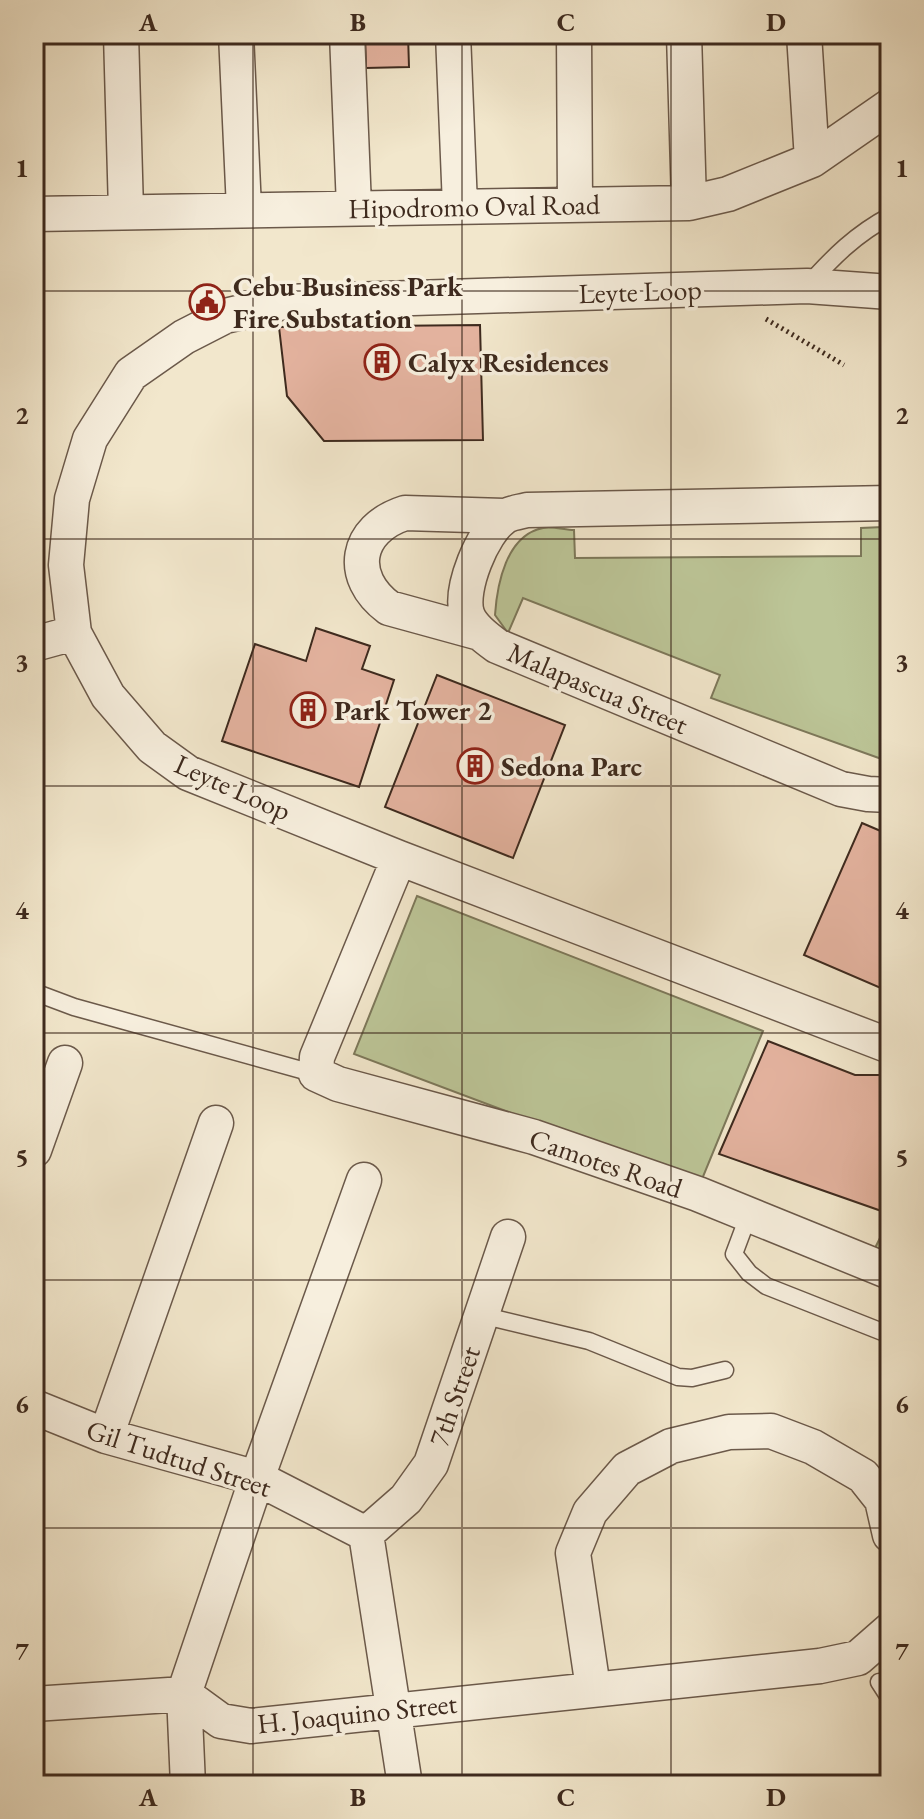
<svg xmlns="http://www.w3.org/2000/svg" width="924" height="1819" font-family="'EB Garamond',serif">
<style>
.green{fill:#bcc597;stroke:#7d785a;stroke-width:2}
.building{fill:#e3b29e;stroke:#3e2a1e;stroke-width:2}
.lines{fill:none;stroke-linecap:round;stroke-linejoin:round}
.service-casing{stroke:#6b594a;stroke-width:19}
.minor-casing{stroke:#6b594a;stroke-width:37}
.path{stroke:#3e2a1e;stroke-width:5;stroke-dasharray:2 4;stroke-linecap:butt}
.service{stroke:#f7efde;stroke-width:16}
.minor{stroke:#f7efde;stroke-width:34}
.grid{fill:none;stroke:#3e2a1e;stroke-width:2;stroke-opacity:0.55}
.labels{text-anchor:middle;stroke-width:7;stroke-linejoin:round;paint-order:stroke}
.street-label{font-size:28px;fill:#3e2a1e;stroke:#f7efde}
.poi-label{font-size:28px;font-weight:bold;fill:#3e2a1e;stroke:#f7efde;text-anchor:start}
.neatline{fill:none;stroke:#3e2a1e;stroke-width:3}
.grid-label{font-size:26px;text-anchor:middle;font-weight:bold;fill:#3e2a1e}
</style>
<rect width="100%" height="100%" fill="#f2e7cc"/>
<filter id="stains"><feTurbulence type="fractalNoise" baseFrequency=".0025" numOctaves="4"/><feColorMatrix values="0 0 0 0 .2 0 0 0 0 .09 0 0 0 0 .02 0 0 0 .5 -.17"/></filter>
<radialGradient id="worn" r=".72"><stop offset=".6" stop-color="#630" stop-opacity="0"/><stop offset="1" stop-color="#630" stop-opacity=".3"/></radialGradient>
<path class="green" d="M883,527L890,531V762L711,698L720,675L523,598L508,633L495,615C497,585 506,535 543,528C552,526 565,530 574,530L575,558L861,556V528Z
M417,896L763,1031L700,1184L354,1054Z
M890,1218V1254L875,1248Z"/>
<path class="building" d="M365,34H408L409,67L366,68Z
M480,325L483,440L324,441L287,396L279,327Z
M316,628L370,646L362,669L394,680L359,787L222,741L255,644L306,661Z
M437,675L565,725L513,858L385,807Z
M862,823L890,835V992L804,955Z
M768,1041L855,1075H890V1214L719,1154Z"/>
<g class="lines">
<defs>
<path id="service" d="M808,285C833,257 856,234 890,216
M34,992L74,1007L316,1074
M749,1214L734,1254L749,1273L766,1286L890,1335
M481,1315L589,1341L678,1377L692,1378L725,1370
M879,1682L890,1699"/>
<path id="minor" d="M121,34L126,211
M236,34L244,209
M347,34L354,207
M453,34L460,206
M574,34L575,204
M684,34L689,203
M804,34L812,160
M34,214L689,203L728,194L812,160L890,106
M890,292L807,286L284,302L225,316L184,337L131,374L90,439L72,499L66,565L74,633L108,696L152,747L188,773L399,858L890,1046
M890,503L527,510C520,512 509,513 503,518C483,532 459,589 467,614C471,627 486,638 497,646L841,789L868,794L890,795
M480,633L389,608C347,577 355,529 405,513L504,516
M34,644L74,633
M399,858L317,1057L316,1074L338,1084L534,1137L698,1194L890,1272
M34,1150L65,1063
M34,1407L106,1436L257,1478L366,1534
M106,1436L216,1123
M366,1534L406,1499L431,1464L508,1237
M366,1534L405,1785
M593,1688L573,1553L590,1512L627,1469L671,1446L729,1432L771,1431L813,1447L863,1476L882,1500L890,1535
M34,1704L184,1694L221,1721L251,1726L820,1666L858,1658L890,1630
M188,1785L184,1694L257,1478L364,1180"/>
</defs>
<use href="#service" class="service-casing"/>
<use href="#minor" class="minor-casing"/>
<path class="path" d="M766,319L844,365"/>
<use href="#service" class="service"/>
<use href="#minor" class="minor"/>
</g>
<path class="grid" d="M253,34V1785M462,34V1785M671,34V1785M34,291H890M34,539H890M34,786H890M34,1033H890M34,1280H890M34,1528H890"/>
<defs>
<symbol id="civic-ring" viewBox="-11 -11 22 22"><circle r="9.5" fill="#f7efde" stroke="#8f2418" stroke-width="1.5"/><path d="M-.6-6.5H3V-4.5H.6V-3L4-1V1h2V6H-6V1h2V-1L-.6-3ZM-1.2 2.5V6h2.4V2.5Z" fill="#8f2418"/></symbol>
<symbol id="building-ring" viewBox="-11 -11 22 22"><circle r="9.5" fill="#f7efde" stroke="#8f2418" stroke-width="1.5"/><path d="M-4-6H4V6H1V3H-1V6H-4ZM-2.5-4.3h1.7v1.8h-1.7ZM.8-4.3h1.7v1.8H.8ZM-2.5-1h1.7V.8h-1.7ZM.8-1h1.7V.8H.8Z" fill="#8f2418"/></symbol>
</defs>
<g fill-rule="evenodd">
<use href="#civic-ring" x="187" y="282" width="40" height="40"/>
<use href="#building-ring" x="362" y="342" width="40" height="40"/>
<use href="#building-ring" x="288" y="690" width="40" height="40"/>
<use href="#building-ring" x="455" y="746" width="40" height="40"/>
</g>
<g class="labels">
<g class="street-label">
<text transform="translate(474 206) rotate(-1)" y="10">Hipodromo Oval Road</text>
<text transform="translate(640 291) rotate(-2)" y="10">Leyte Loop</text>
<text transform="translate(598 688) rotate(23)" y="10">Malapascua Street</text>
<text transform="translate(233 787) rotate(24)" y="10">Leyte Loop</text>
<text transform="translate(606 1163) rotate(19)" y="10">Camotes Road</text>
<text transform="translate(454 1396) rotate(-71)" y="10">7th Street</text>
<text transform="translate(179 1458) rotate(18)" y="10">Gil Tudtud Street</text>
<text transform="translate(357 1713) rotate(-6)" y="10">H. Joaquino Street</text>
</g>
<g class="poi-label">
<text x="233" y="296">Cebu Business Park<tspan x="233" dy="32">Fire Substation</tspan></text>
<text x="408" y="372">Calyx Residences</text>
<text x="334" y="720">Park Tower 2</text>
<text x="501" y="776">Sedona Parc</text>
</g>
</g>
<rect width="924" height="1819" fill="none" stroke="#f2e7cc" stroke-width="88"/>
<rect x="44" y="44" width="836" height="1731" class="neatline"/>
<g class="grid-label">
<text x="148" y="31">A</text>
<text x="358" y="31">B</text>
<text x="566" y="31">C</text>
<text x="776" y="31">D</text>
<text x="22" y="177">1</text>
<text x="902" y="177">1</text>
<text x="22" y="424">2</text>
<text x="902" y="424">2</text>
<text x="22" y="671">3</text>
<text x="902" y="671">3</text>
<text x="22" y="919">4</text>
<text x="902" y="919">4</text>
<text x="22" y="1166">5</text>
<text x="902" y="1166">5</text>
<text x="22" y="1413">6</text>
<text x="902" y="1413">6</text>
<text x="22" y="1660">7</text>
<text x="902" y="1660">7</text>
<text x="148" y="1806">A</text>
<text x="358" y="1806">B</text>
<text x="566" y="1806">C</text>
<text x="776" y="1806">D</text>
</g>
<rect width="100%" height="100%" filter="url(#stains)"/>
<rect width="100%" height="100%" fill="url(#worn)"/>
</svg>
